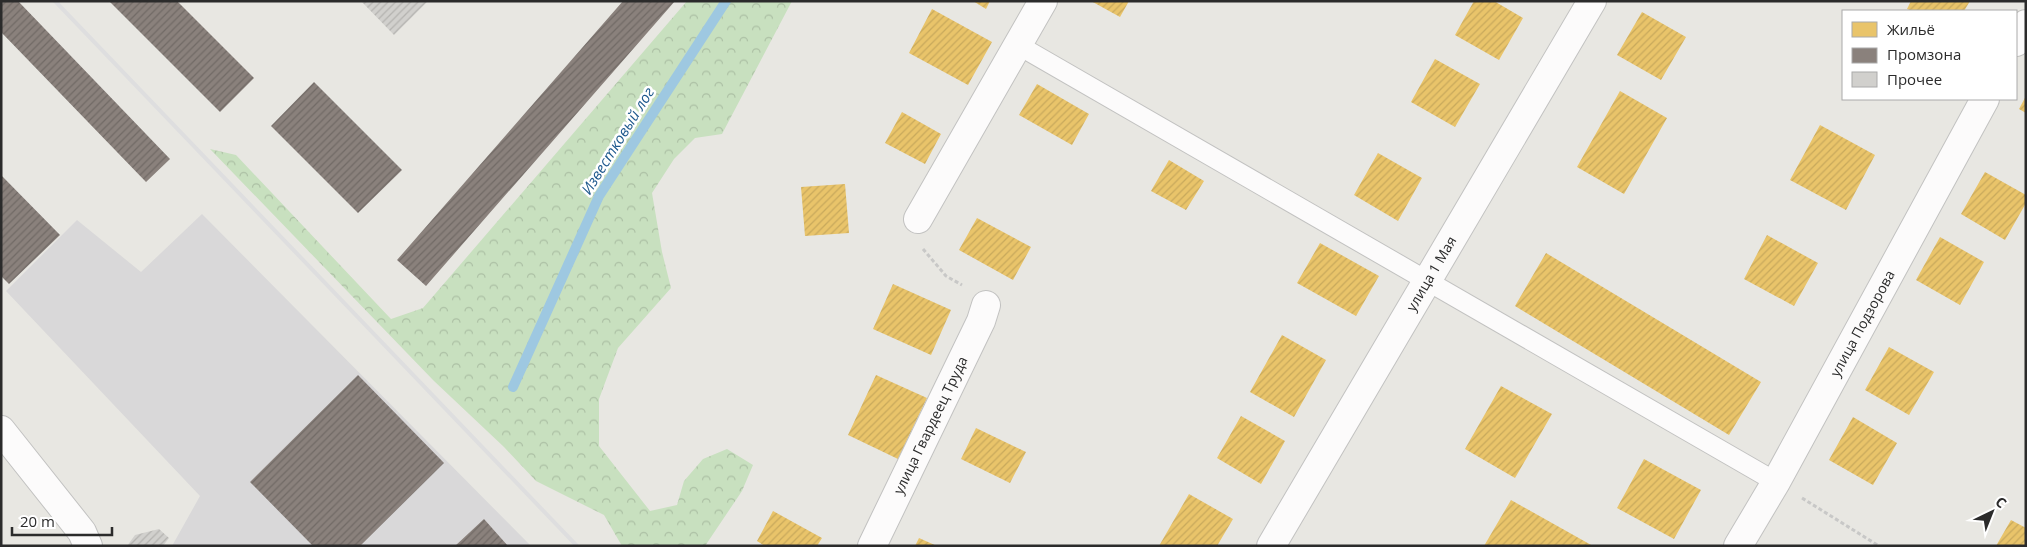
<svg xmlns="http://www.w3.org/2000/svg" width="2027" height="547" font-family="'Open Sans',sans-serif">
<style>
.industrial{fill:#d9d8d9}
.forest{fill:url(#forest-crowns)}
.homes{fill:url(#homes-hatch)}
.industry{fill:url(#industry-hatch)}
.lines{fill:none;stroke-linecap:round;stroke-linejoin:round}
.stream{stroke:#9ec8e1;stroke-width:10}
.building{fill:url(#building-hatch)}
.lane-casing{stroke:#c2c2c1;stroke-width:21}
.street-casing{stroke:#c2c2c1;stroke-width:30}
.secondary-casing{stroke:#c2c2c1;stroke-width:30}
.path{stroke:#c8c8c7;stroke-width:3;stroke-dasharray:4 2.5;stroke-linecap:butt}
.lane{stroke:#fcfbfb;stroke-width:19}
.street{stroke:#fcfbfb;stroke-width:28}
.secondary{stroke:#fcfbfb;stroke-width:28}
.rail{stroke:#dededf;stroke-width:4}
.labels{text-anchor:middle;stroke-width:5;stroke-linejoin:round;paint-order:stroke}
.street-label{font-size:14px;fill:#2b2b2b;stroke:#fff}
.water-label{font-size:15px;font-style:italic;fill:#1d588d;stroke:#fff}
</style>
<defs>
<pattern id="forest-crowns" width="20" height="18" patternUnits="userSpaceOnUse" patternTransform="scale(1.25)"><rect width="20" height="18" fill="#c8e0bf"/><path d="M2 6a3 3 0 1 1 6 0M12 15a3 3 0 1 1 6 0" fill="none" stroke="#acc0a4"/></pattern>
<pattern id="homes-hatch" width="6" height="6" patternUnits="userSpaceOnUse" patternTransform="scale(1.25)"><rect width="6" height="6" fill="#e9c46a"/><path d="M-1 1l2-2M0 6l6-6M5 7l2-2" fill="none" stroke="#c8a95c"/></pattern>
<pattern id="industry-hatch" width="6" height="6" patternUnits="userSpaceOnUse" patternTransform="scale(1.25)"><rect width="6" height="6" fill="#8a817c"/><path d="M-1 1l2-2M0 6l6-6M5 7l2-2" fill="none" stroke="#716a66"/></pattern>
<pattern id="building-hatch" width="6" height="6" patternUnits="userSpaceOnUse" patternTransform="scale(1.25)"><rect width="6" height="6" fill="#d1d0cd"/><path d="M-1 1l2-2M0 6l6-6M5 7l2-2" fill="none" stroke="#b4b3b0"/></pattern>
</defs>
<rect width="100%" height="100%" fill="#e8e7e2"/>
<path class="industrial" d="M202,214L531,546H172L200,496L6,291L77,220L141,272Z"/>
<path class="forest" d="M687,1H792L722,134L695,138L674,159L652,193L662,252L671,288L618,348L599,399V446L650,511L677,505L684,481L703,459L727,449L753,465L742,491L705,546H622L604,515L536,481L504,447L434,381L210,149L236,155L391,319L423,308Z"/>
<path class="homes" d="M973,1H990L986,9Z
M1091,1H1129L1120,17Z
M1474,1H1494L1523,18L1499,60L1455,35Z
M1911,1H1970L1964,11H1912L1907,9Z
M932,9L992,42L968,85L909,53Z
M1642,12L1686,37L1661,80L1617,55Z
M1435,59L1480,84L1455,127L1411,102Z
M1037,84L1089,114L1072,145L1019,115Z
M1620,91L1667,118L1624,194L1577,167Z
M2026,96V113L2019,109Z
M902,112L941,134L925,164L885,143Z
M1820,125L1875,155L1846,210L1790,180Z
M1378,153L1422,178L1398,221L1354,195Z
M1169,160L1204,181L1186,210L1151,191Z
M1985,172L2026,195V203L2005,240L1961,214Z
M845,184L849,233L805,236L801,187Z
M977,218L1031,247L1013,280L959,250Z
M1767,235L1818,263L1794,306L1744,279Z
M1940,237L1984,262L1960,305L1916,280Z
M1320,243L1379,276L1356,316L1297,283Z
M1546,253L1761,382L1729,435L1515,306Z
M893,284L951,310L931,355L873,329Z
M1282,335L1326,360L1294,417L1250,392Z
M1889,347L1934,372L1909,415L1865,390Z
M876,375L927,398L898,459L848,435Z
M1501,386L1552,414L1515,478L1465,449Z
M1241,416L1285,441L1261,484L1217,458Z
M1853,417L1897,443L1873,485L1829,460Z
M976,428L1026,452L1010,483L961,459Z
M1644,459L1701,490L1674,539L1617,508Z
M1189,494L1233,519L1217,546H1159Z
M1511,500L1593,546H1484Z
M773,511L822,538L817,546H765L757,541Z
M2011,520L2026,528V546H1996Z
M919,538L937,546H915Z"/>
<path class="industry" d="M1,1H18L170,159L146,182L1,32Z
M109,1H177L254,78L220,112Z
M623,1H675L426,286L397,260Z
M314,82L402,170L358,213L271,126Z
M1,175L60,235L9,284L1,276Z
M358,375L444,463L360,546H313L250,482Z
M484,519L508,546H455Z"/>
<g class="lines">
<path class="stream" d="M513,387L599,196L726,1"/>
</g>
<path class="building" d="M361,1H428L394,35Z
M159,529L169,538L163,546H127L135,535Z"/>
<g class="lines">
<defs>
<path id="lane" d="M1018,45L1776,482"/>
<g id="street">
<path d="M2016,42L2026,24"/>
<path d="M918,219L1043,1"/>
<path id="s1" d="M872,546L981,321L986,305"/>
<path id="s2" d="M1271,546L1592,1"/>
<path id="s3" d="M1738,546L1776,482L1985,99"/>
</g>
<path id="secondary" d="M1,430L82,532L88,546"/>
</defs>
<use href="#lane" class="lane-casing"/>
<use href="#street" class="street-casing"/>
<use href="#secondary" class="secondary-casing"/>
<path class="path" d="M923,249L946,276L962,285
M1802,498L1879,546"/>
<use href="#lane" class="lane"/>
<use href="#street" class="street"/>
<use href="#secondary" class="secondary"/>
<path class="rail" d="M55,1L577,546"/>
</g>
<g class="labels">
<g class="street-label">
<text dy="5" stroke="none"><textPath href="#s2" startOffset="316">улица 1 Мая</textPath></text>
<text dy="5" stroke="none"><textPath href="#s3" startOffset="255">улица Подзорова</textPath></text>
<text dy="5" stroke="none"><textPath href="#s1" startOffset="134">улица Гвардеец Труда</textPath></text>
</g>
<g class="water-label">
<text transform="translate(618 141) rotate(-58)" y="5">Известковый лог</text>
</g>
</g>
<rect width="2027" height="547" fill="none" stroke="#2b2b2b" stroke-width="5"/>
<rect x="1842" y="10" width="175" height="90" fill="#ffffff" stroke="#aaaaaa"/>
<rect x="1852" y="22" width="25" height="15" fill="#e9c46a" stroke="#aaaaaa"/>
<text x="1887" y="35" font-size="15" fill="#2b2b2b">Жильё</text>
<rect x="1852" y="48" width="25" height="15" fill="#8a817c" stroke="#aaaaaa"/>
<text x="1887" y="60" font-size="15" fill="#2b2b2b">Промзона</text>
<rect x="1852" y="72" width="25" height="15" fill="#d1d0cd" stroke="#aaaaaa"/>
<text x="1887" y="85" font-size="15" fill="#2b2b2b">Прочее</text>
<g transform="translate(1992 512) rotate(43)" stroke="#ffffff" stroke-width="4" paint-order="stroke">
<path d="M0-4L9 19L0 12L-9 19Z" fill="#2b2b2b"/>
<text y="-8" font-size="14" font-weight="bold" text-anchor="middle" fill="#2b2b2b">С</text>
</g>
<path d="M12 527v8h100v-8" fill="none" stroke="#2b2b2b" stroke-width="2.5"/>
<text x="20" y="527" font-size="15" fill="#2b2b2b" stroke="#ffffff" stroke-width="4" paint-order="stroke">20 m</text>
</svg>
